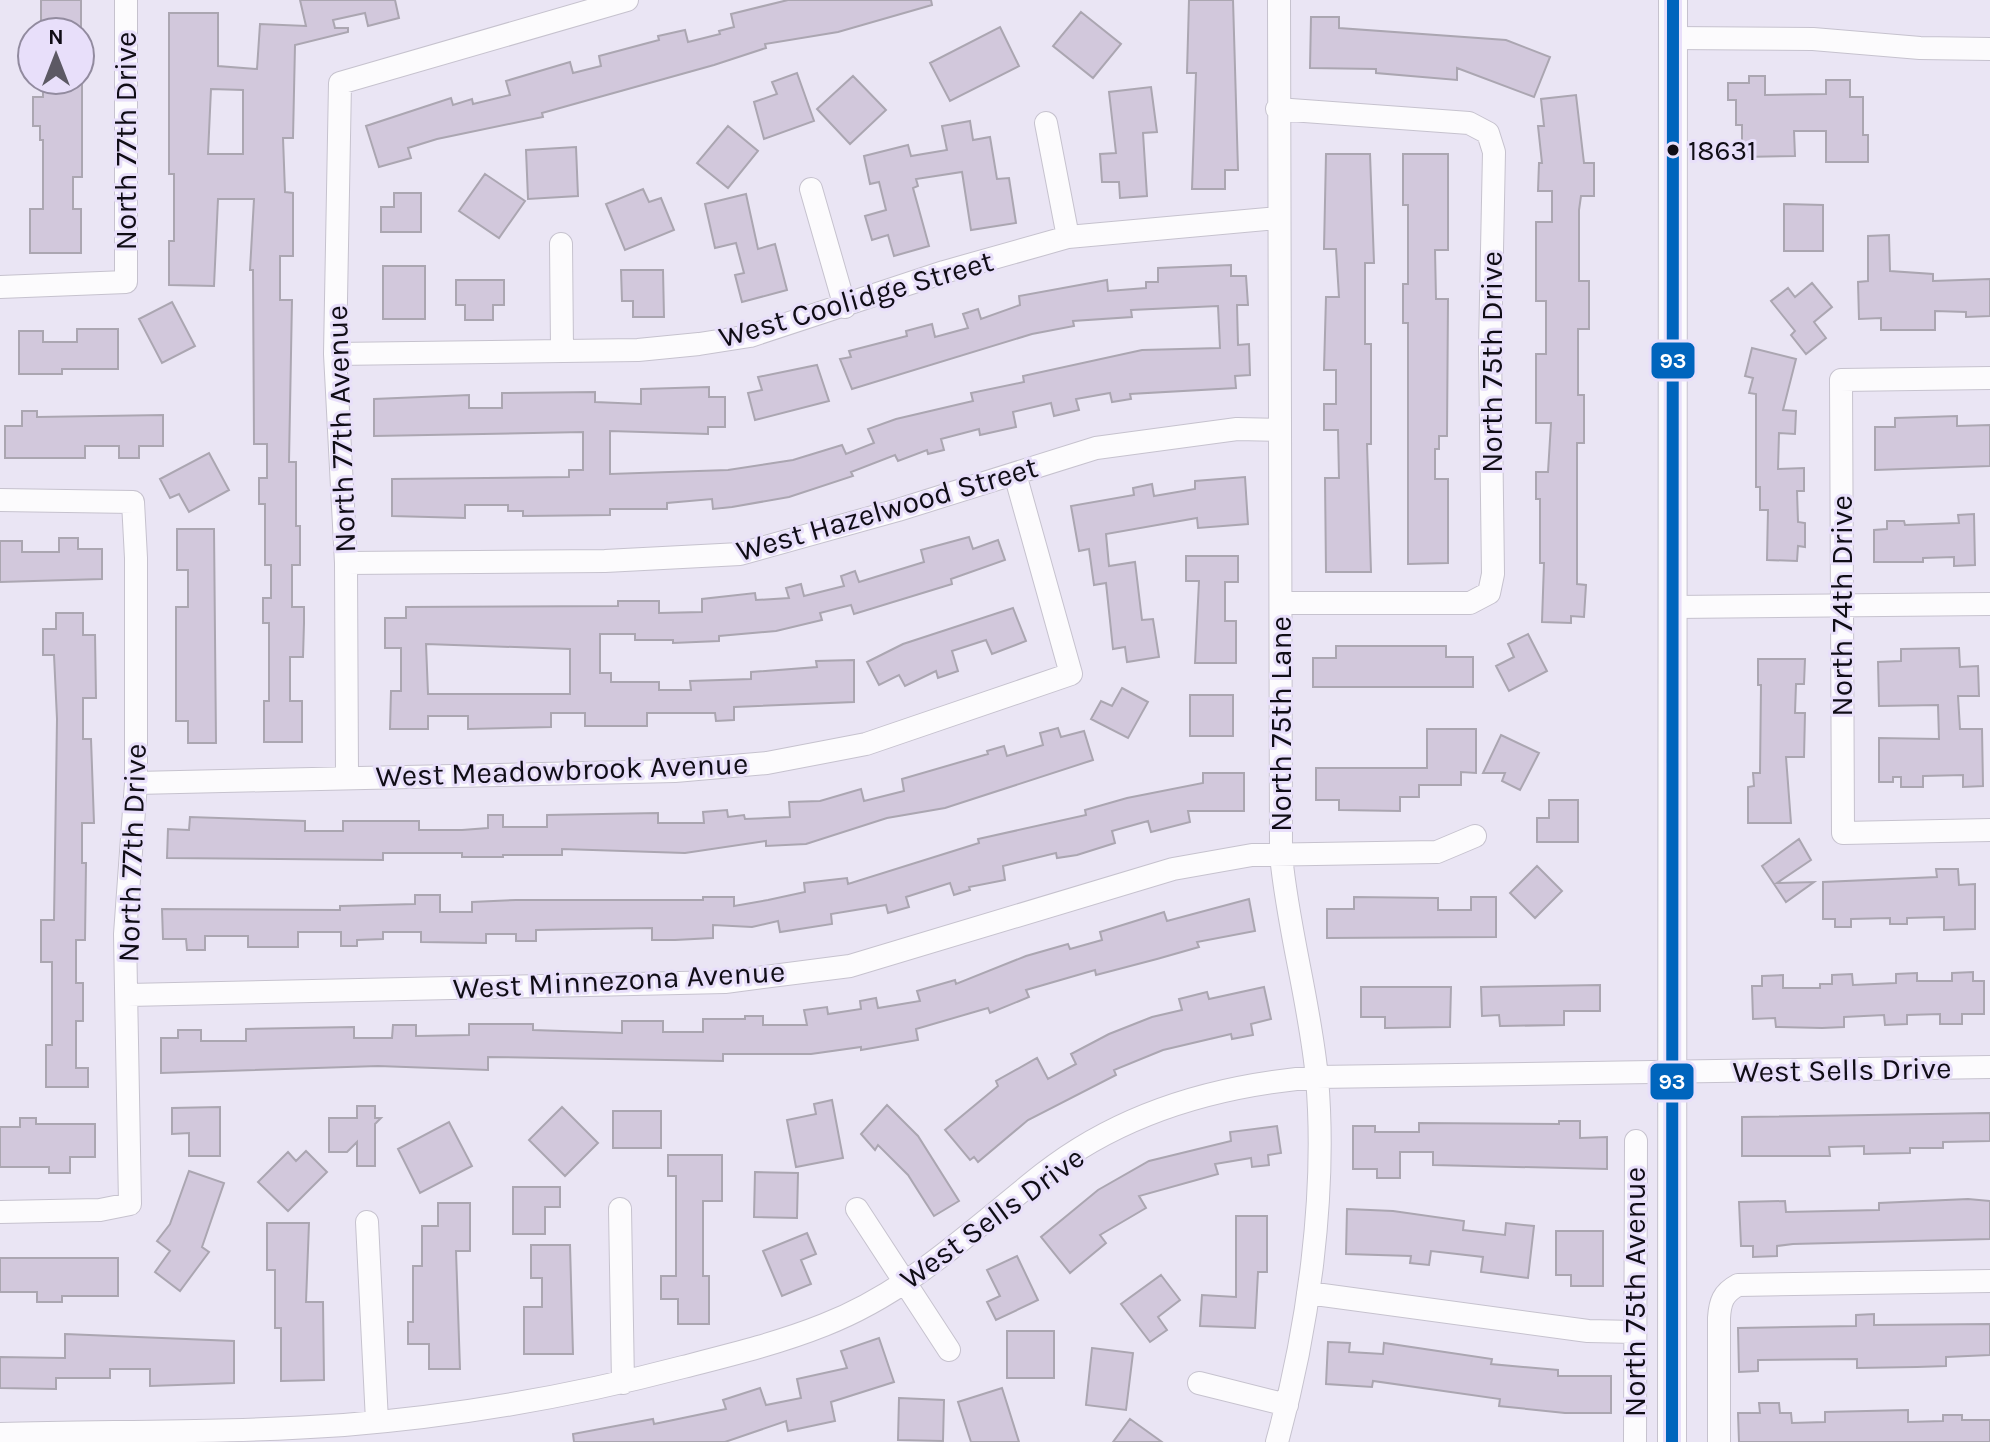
<svg xmlns="http://www.w3.org/2000/svg" width="1990" height="1442" font-family="Karla,sans-serif">
<style>
.building{fill:#d2c8dc;stroke:#aba6b1;stroke-width:2;fill-rule:evenodd}
.lines{fill:none;stroke-linecap:round;stroke-linejoin:round}
.minor-casing{stroke:#c6c2ce;stroke-width:24}
.major-casing{stroke:#c6c2ce;stroke-width:30}
.minor{stroke:#fcfbfd;stroke-width:22}
.major{stroke:#fcfbfd;stroke-width:28}
.bus-1-casing{stroke:#e8dffa;stroke-width:18}
.bus-1{stroke:#0065bd;stroke-width:12}
.bus-dot{fill:#100d16;stroke:#e8dffa;stroke-width:3}
.labels{text-anchor:middle;stroke-width:6;stroke-linejoin:round;paint-order:stroke}
.bus-label{font-size:28px;fill:#100d16;stroke:#e8dffa;text-anchor:start}
.street-label{font-size:30px;fill:#100d16;stroke:#e8dffa}
.line-badge{stroke:#e8dffa;stroke-width:3}
.badge-label{font-size:22px;text-anchor:middle;font-weight:bold;fill:#fff}
</style>
<rect width="100%" height="100%" fill="#eae5f4"/>
<path class="building" d="M41,0H81V27H41Z
M300,0H395L399,18L368,26L365,13L333,20L335,28H348V32L295,45L293,138H283L285,192L293,193V256H280V300H292L289,462H296V526H300V565H292V607H304V623L303,657H290V701H302V742H264V701H269V623H263V598H271V565H265V504H259V478H267V444H254L253,270H250L254,199H218L214,286L169,285V241H174V174H169V13H218V66L257,69L260,24L306,26ZM211,89L243,90V154H208Z
M788,0H931L932,5L838,32L765,44L766,48L714,65L542,113L543,117L437,139L408,148L411,158L379,167L366,126L451,98L453,105L472,99L473,104L510,95L506,81L570,62L573,73L601,66L599,56L659,40L658,36L685,30L688,42L720,34L719,31L734,27L731,14Z
M1189,0H1233L1238,170H1225V189H1192L1196,73H1187Z
M1081,12L1121,44L1093,78L1053,46Z
M1311,17H1339V28L1506,40L1550,57L1534,97L1457,68V80L1376,73V69L1310,68Z
M1000,27L1019,66L950,101L930,63Z
M797,73L814,121L764,139L754,102L777,94L772,82Z
M853,76L886,110L850,144L817,109Z
M1749,76H1765V95L1826,94V80H1850V97H1863V135H1868V162H1826V131H1794L1795,156L1742,157V125H1736V100H1728V83H1749Z
M43,80H82V177H73V209H81V253H30V209H43V140H40V126H33V97H43Z
M1151,87L1157,132L1143,133L1147,196L1120,198L1119,182H1102L1100,154L1116,153L1109,92Z
M1576,95L1584,163H1594V196H1581L1579,210V281H1589V329H1578V395H1584V443H1577V584L1586,585L1584,617L1571,616V623L1542,622L1544,563H1540V499H1536V472H1548L1551,423H1536V354H1546V301H1536V222H1552V191H1538L1539,163H1542L1538,126H1544L1541,99Z
M970,121L973,140L990,137L997,179L1009,178L1016,223L971,230L962,172L916,179L918,186L913,188L929,246L894,256L888,235L872,240L865,216L886,210L879,182L870,184L864,156L908,145L911,156L947,150L942,126Z
M728,126L758,151L728,188L697,163Z
M576,147L578,196L528,199L526,150Z
M1326,154H1370L1374,263H1365V344H1371V444H1367L1371,572H1326L1325,478H1339L1338,430H1324V404H1336V370H1324L1326,297H1339L1336,249H1324Z
M1403,154H1448V250H1435L1436,299H1448L1447,436H1439V449H1435V479H1448V563L1408,564V323H1403V284H1408V205H1403Z
M485,174L525,201L499,238L459,211Z
M643,189L649,202L661,198L674,230L625,250L606,204Z
M394,193H421V232H381V207H394Z
M746,194L758,249L775,244L787,290L742,302L735,275L744,273L736,243L715,248L705,204Z
M1784,204L1823,205V251H1784Z
M1889,235L1890,271L1933,274V281L1990,279V316L1966,317V312L1935,311V330H1881V318L1859,319L1858,282L1868,281V236Z
M1231,265V276H1246L1248,305H1237L1238,345L1249,344L1250,375L1235,376L1236,388L1130,394L1131,399L1112,402L1110,393L1076,399L1079,410L1054,416L1051,403L1013,412L1016,427L980,435L979,429L941,439L944,450L928,454L927,450L898,461L895,455L851,472L853,476L789,497L732,507L713,509L712,499L667,503V509H610V515L523,516V511H508V505H465V518L392,516V479L569,477V470H583V432L374,436V399L469,395V408H502V393L595,392V402L641,404V389L709,387V397H725V427H708V434L610,431V474L728,470L793,460L842,445L846,454L874,443L868,429L896,419L973,401L971,393L1024,382L1023,376L1142,350L1220,348L1218,306L1131,310L1132,317L1073,321L1074,326L1032,334L852,389L840,359L851,357L849,351L907,336L906,331L932,324L935,337L968,328L963,314L978,309L981,319L1020,305L1019,296L1107,280L1108,291L1146,288V282H1158V268Z
M383,266H425V319H383Z
M621,270H663L664,317H633V301H622Z
M456,280H504V305H493V320H465V305H456Z
M1812,283L1832,307L1814,322L1826,338L1806,354L1791,335L1795,331L1771,301L1788,288L1795,297Z
M172,302L195,346L162,363L139,319Z
M77,329H118V369H62V374H19V331H43V342H77Z
M1752,348L1796,359L1783,410L1796,411L1795,434L1779,433L1778,469L1804,468V491H1797L1798,522L1805,523V547L1798,546L1797,561L1767,560L1768,510H1760V487H1756V394L1749,393L1753,378L1745,376Z
M817,365L829,401L755,420L748,393L762,390L758,377Z
M22,411H37V417L163,415V446H139V458H119V446H85V458H5V426H22Z
M1957,416V426L1990,425V466L1875,470V427H1895V418Z
M209,453L229,490L189,512L179,494L170,498L160,479Z
M1245,477L1248,524L1198,528L1197,518L1106,534L1109,566L1135,562L1142,620L1153,619L1159,657L1127,662L1125,647L1113,649L1106,583L1094,585L1089,549L1079,551L1071,506L1134,495L1133,488L1152,484L1154,496L1195,489V481Z
M1974,514L1975,565L1954,566V557L1923,558V562H1874V530L1887,529V521H1904L1905,525L1959,523L1958,515Z
M177,529H214L216,743H188V721H176V607H188V570H177Z
M969,537L973,549L998,540L1005,560L951,579L952,584L854,614L851,605L820,613L822,620L776,631L719,636V641L673,643V640H635V634H600V673H611V682H659V690H691L690,681L751,679V672L817,667L816,661L854,660V702L734,707V720L716,721L715,713H647V726H585V713H551V727L468,729V716H428V729H390L391,691H401V648H385V618H406V607L618,606V601H659V613L702,612V599L755,593L756,600L789,598L786,588L801,584L804,596L844,586L841,576L855,571L859,582L924,562L921,550ZM426,644L570,649V694H428Z
M59,538H78V549H102V579L0,582V541H22V552H59Z
M1186,556H1238V582H1225V621H1236V663H1195L1199,581H1186Z
M1013,608L1026,641L992,654L986,640L952,651L958,671L938,678L936,671L905,686L899,675L879,685L867,662L903,644Z
M56,613H83V635H95L96,698H83V739H91L94,823H82V863H86L85,940H76V983H83V1021H76V1068H88V1087H46V1045H52V962H41V920H54L57,719L54,655H43V629H56Z
M1528,634L1547,671L1509,691L1496,666L1514,657L1508,644Z
M1336,646H1446V657H1473V687H1313V658H1336Z
M1959,648L1960,667L1978,666L1979,696H1958L1960,729H1982L1983,786L1963,787V775L1923,776V787H1901V777H1893V782H1879V738L1939,739L1938,705L1879,706L1878,662L1901,661V649Z
M1758,659H1805L1804,684H1796L1795,713H1805L1804,757H1786L1791,823H1748V787L1754,786L1753,773H1760L1761,685H1758Z
M1122,688L1148,702L1128,738L1091,719L1101,701L1112,706Z
M1190,695H1233V736H1190Z
M1058,728L1061,737L1084,731L1093,760L945,808L887,818L806,844L766,846V841L685,853L562,849V855H503V857H462V853H383V860L167,858L168,829L189,830L190,817L305,821V831H343V821H419V830H462L488,828V815H503V827H547V815L658,813V823H704L703,812L727,810L728,817L744,815L745,819L790,817L789,802L820,801L861,789L864,801L904,791L902,779L988,754L987,751L1004,746L1007,756L1043,745L1040,733Z
M1427,729H1476V773L1461,772V785H1419V797H1400V811L1339,810V800H1316V768H1427Z
M1501,735L1539,753L1520,790L1502,781L1505,773H1483Z
M1203,773H1244V811H1188L1190,822L1151,832L1148,821L1112,831L1115,843L1077,855L1057,858L1056,853L1003,866L1005,880L969,887L970,890L954,895L950,883L906,897L909,907L888,913L886,905L831,914L832,924L780,932L778,921L752,927L713,925V938L675,940H652V928L536,930V941H516V934H486V943L421,942V932H383V939L357,940V946H341V932H298V947H248V936H205V950H187L186,939H163L162,909L340,910V906L415,904V895H440V912H472V902L516,900H703V897H734V906L768,900L805,892L804,883L847,878L848,884L979,843L978,839L1086,815L1085,810L1127,798L1203,783Z
M1549,800H1578V842H1537V818H1549Z
M1799,839L1811,860L1777,883L1814,882L1786,902L1762,866Z
M1537,866L1562,891L1535,918L1510,893Z
M1936,869H1958L1959,885L1975,884V929L1944,930V917L1907,918V924H1890V918L1851,919V927H1835V919H1823V882L1937,877Z
M1354,897L1438,898V910H1471V897H1496V937L1327,938V909H1354Z
M1249,899L1255,931L1197,942L1199,947L1157,959L1096,975L1095,970L1026,990L1029,997L990,1013L988,1008L916,1029L918,1040L861,1050V1047L811,1054H723V1061L488,1057V1070L378,1066L161,1073V1038H178V1030H201V1041H246V1029L354,1027V1038H392L393,1025H416V1036L469,1035V1024H533V1030L622,1033V1021H663V1032H703V1019H745V1016H763V1025H807L804,1010L827,1007L828,1014L861,1009L860,1001L876,998L878,1008L920,1001L917,991L955,980L956,984L1026,956L1068,944L1070,949L1102,940L1100,932L1145,918L1164,912L1167,921Z
M1973,972V981H1984V1014H1962V1024H1940V1014L1907,1015V1024L1885,1025L1884,1015L1844,1017V1027L1822,1028L1776,1027L1775,1018L1753,1019L1752,986H1762V976L1783,975V988H1820V984H1832V975L1852,974L1853,985L1896,983V974L1917,973V981H1952V973Z
M1600,985V1011H1564V1025L1500,1026L1499,1015L1482,1016L1481,987Z
M1264,987L1271,1019L1251,1024L1253,1035L1232,1039L1231,1034L1163,1050L1114,1070L1116,1075L1028,1120L978,1162L974,1157L970,1160L945,1130L998,1086L996,1081L1037,1058L1048,1079L1076,1064L1071,1054L1109,1034L1152,1017L1182,1010L1179,999L1207,992L1209,999Z
M1361,987H1451L1450,1027L1385,1028V1017H1361Z
M832,1100L843,1158L796,1167L787,1120L816,1114L814,1104Z
M887,1105L918,1136L959,1201L934,1216L908,1175L878,1145L875,1150L861,1134Z
M357,1106H375V1118H381L375,1124V1166H357V1142L347,1152H329V1118H357Z
M220,1107V1156H189V1133L172,1134V1108Z
M562,1107L598,1143L565,1176L529,1140Z
M613,1111H661V1148H613Z
M1990,1113V1141L1943,1142V1148H1910V1153L1864,1154V1146L1829,1147L1830,1156H1742V1117Z
M20,1118H36V1124H95V1157H70V1173H49V1167H0V1127H20Z
M1559,1121H1580V1138L1607,1137V1169L1433,1165V1152H1400V1178H1377V1169H1353V1126H1375V1132H1419V1123L1559,1124Z
M449,1122L472,1166L420,1193L398,1149Z
M1277,1126L1281,1153L1268,1155L1269,1165L1252,1167L1251,1158L1215,1164L1218,1174L1139,1196L1146,1208L1100,1235L1106,1243L1070,1273L1041,1237L1098,1190L1149,1161L1231,1141L1230,1132Z
M306,1151L327,1172L288,1211L258,1182L288,1152L296,1161Z
M668,1155H722V1201H703V1276H709V1324H678V1299H661V1276H676V1176H668Z
M189,1171L224,1183L202,1247L209,1252L180,1291L155,1272L170,1251L157,1241L170,1224Z
M755,1172L798,1173L797,1218L754,1217Z
M513,1187H560V1207H545V1234H513Z
M1968,1199L1990,1201V1239L1793,1244L1777,1246V1256L1753,1257V1246H1741L1739,1202L1785,1201L1786,1212L1879,1210V1203Z
M438,1203H470V1251H456L460,1369H429V1344H408V1322H413V1266H422V1226H438Z
M1347,1209L1393,1211L1464,1221L1463,1230L1505,1235L1506,1223L1534,1226L1528,1278L1481,1272L1483,1257L1431,1251L1429,1265L1410,1263L1411,1256L1346,1254Z
M1236,1216H1267V1272H1258L1255,1328L1200,1326L1202,1295L1236,1297Z
M267,1223H309L306,1302H323L324,1380L281,1381V1328H275V1270H267Z
M1556,1231H1603V1286H1571V1275H1556Z
M807,1233L816,1254L801,1260L811,1284L782,1296L763,1251Z
M531,1245H570L573,1354H524V1307H542V1278H531Z
M1017,1256L1038,1300L996,1320L987,1302L1000,1296L987,1270Z
M0,1258H118V1296H62V1302H37V1292H0Z
M1161,1275L1180,1300L1158,1317L1167,1330L1150,1342L1121,1304Z
M1874,1314V1325L1990,1324V1355L1946,1357V1366L1917,1367L1857,1368V1359L1758,1360V1371L1739,1372L1738,1328L1856,1326V1315Z
M1007,1331H1054V1378H1007Z
M65,1334L234,1341V1383L150,1386V1369H110V1378H56V1389L0,1388V1357L65,1358Z
M879,1338L894,1382L831,1402L835,1421L788,1431L786,1421L725,1442H574L573,1434L653,1419L654,1424L726,1409L723,1400L760,1388L766,1405L801,1398L797,1379L847,1368L841,1351Z
M1328,1342L1350,1343L1349,1352L1383,1354L1384,1343L1492,1359L1491,1364L1558,1370V1376H1611V1413H1565L1499,1406L1500,1399L1373,1381L1372,1387L1326,1384Z
M1092,1348L1133,1353L1126,1410L1086,1405Z
M1002,1388L1019,1442H971L958,1402Z
M899,1398L944,1400L943,1441L898,1440Z
M1759,1403H1779L1780,1413H1791L1792,1423L1825,1422V1412L1908,1410V1422L1943,1421V1415H1962V1420H1990V1442H1739L1738,1413H1760Z
M1130,1419L1162,1442H1113Z"/>
<g class="lines">
<defs>
<path id="minor" d="M1673,38L1813,39L1920,48L1990,49
M1277,109L1469,123L1488,133L1494,152L1490,348L1493,574L1489,593L1470,603H1281
M1046,123L1068,237
M811,189L845,307
M561,244L562,348
M0,287L126,282V0
M335,354L638,350L699,344L750,336L944,272L1068,237L1278,218
M1990,378L1841,380L1843,833L1990,830
M0,500L133,502L136,558V783L125,934L130,1204L100,1210L0,1212
M346,563L605,561L740,554L898,510L1096,448L1237,429L1280,430
M1674,607L1990,604
M347,776L346,563L335,354L340,83L627,0
M136,783L675,771L767,763L866,744L1071,674L1015,474
M128,995L725,982L850,966L1173,869L1252,855L1437,852L1475,836
M620,1209L623,1383
M857,1209L949,1350
M367,1222L377,1421
M1308,1293L1588,1331L1635,1332
M1199,1383L1287,1405
M0,1434C114,1431 230,1433 344,1425C457,1416 573,1396 683,1367C730,1355 779,1343 824,1325C909,1292 973,1229 1043,1174C1122,1112 1218,1085 1317,1077L1990,1067
M1277,1442C1308,1330 1327,1195 1317,1078C1310,1003 1288,930 1281,855L1279,0
M1635,1442L1636,1141
M1719,1442V1318C1720,1302 1723,1293 1738,1285L1990,1281"/>
<path id="major" d="M1672,1442L1673,0"/>
</defs>
<use href="#minor" class="minor-casing"/>
<use href="#major" class="major-casing"/>
<use href="#minor" class="minor"/>
<use href="#major" class="major"/>
<defs>
<path id="bus-1" d="M1672,1442L1673,0"/>
</defs>
<use href="#bus-1" class="bus-1-casing"/>
<use href="#bus-1" class="bus-1"/>
</g>
<circle class="bus-dot" cx="1673" cy="150" r="7"/>
<g class="labels">
<g class="bus-label">
<text x="1688" y="160">18631</text>
</g>
<g class="street-label">
<text transform="translate(126 141) rotate(-90)" y="10">North 77th Drive</text>
<text transform="translate(856 299) rotate(-16)" y="10">West Coolidge Street</text>
<text transform="translate(1492 362) rotate(-90)" y="10">North 75th Drive</text>
<text transform="translate(341 429) rotate(-92)" y="10">North 77th Avenue</text>
<text transform="translate(887 509) rotate(-16)" y="10">West Hazelwood Street</text>
<text transform="translate(1842 606) rotate(-90)" y="10">North 74th Drive</text>
<text transform="translate(1281 724) rotate(-90)" y="10">North 75th Lane</text>
<text transform="translate(562 770) rotate(-2)" y="10">West Meadowbrook Avenue</text>
<text transform="translate(132 853) rotate(-88)" y="10">North 77th Drive</text>
<text transform="translate(619 980) rotate(-3)" y="10">West Minnezona Avenue</text>
<text transform="translate(1842 1070) rotate(-1)" y="10">West Sells Drive</text>
<text transform="translate(992 1218) rotate(-36)" y="10">West Sells Drive</text>
<text transform="translate(1635 1292) rotate(-90)" y="10">North 75th Avenue</text>
</g>
</g>
<g class="line-badge">
<rect x="1650" y="341" width="46" height="39" rx="8" fill="#0065bd"/>
<rect x="1649" y="1062" width="46" height="39" rx="8" fill="#0065bd"/>
</g>
<g class="badge-label">
<text x="1673" y="368">93</text>
<text x="1672" y="1089">93</text>
</g>
<g transform="translate(56 56)"><circle r="38" fill="#e8dffa" stroke="#928b9f" stroke-width="2"/>
<path d="M0-6L14 30L0 20L-14 30Z" fill="#5c5964"/>
<text y="-12" font-size="22" font-weight="bold" text-anchor="middle" fill="#100d16">N</text>
</g>
</svg>
